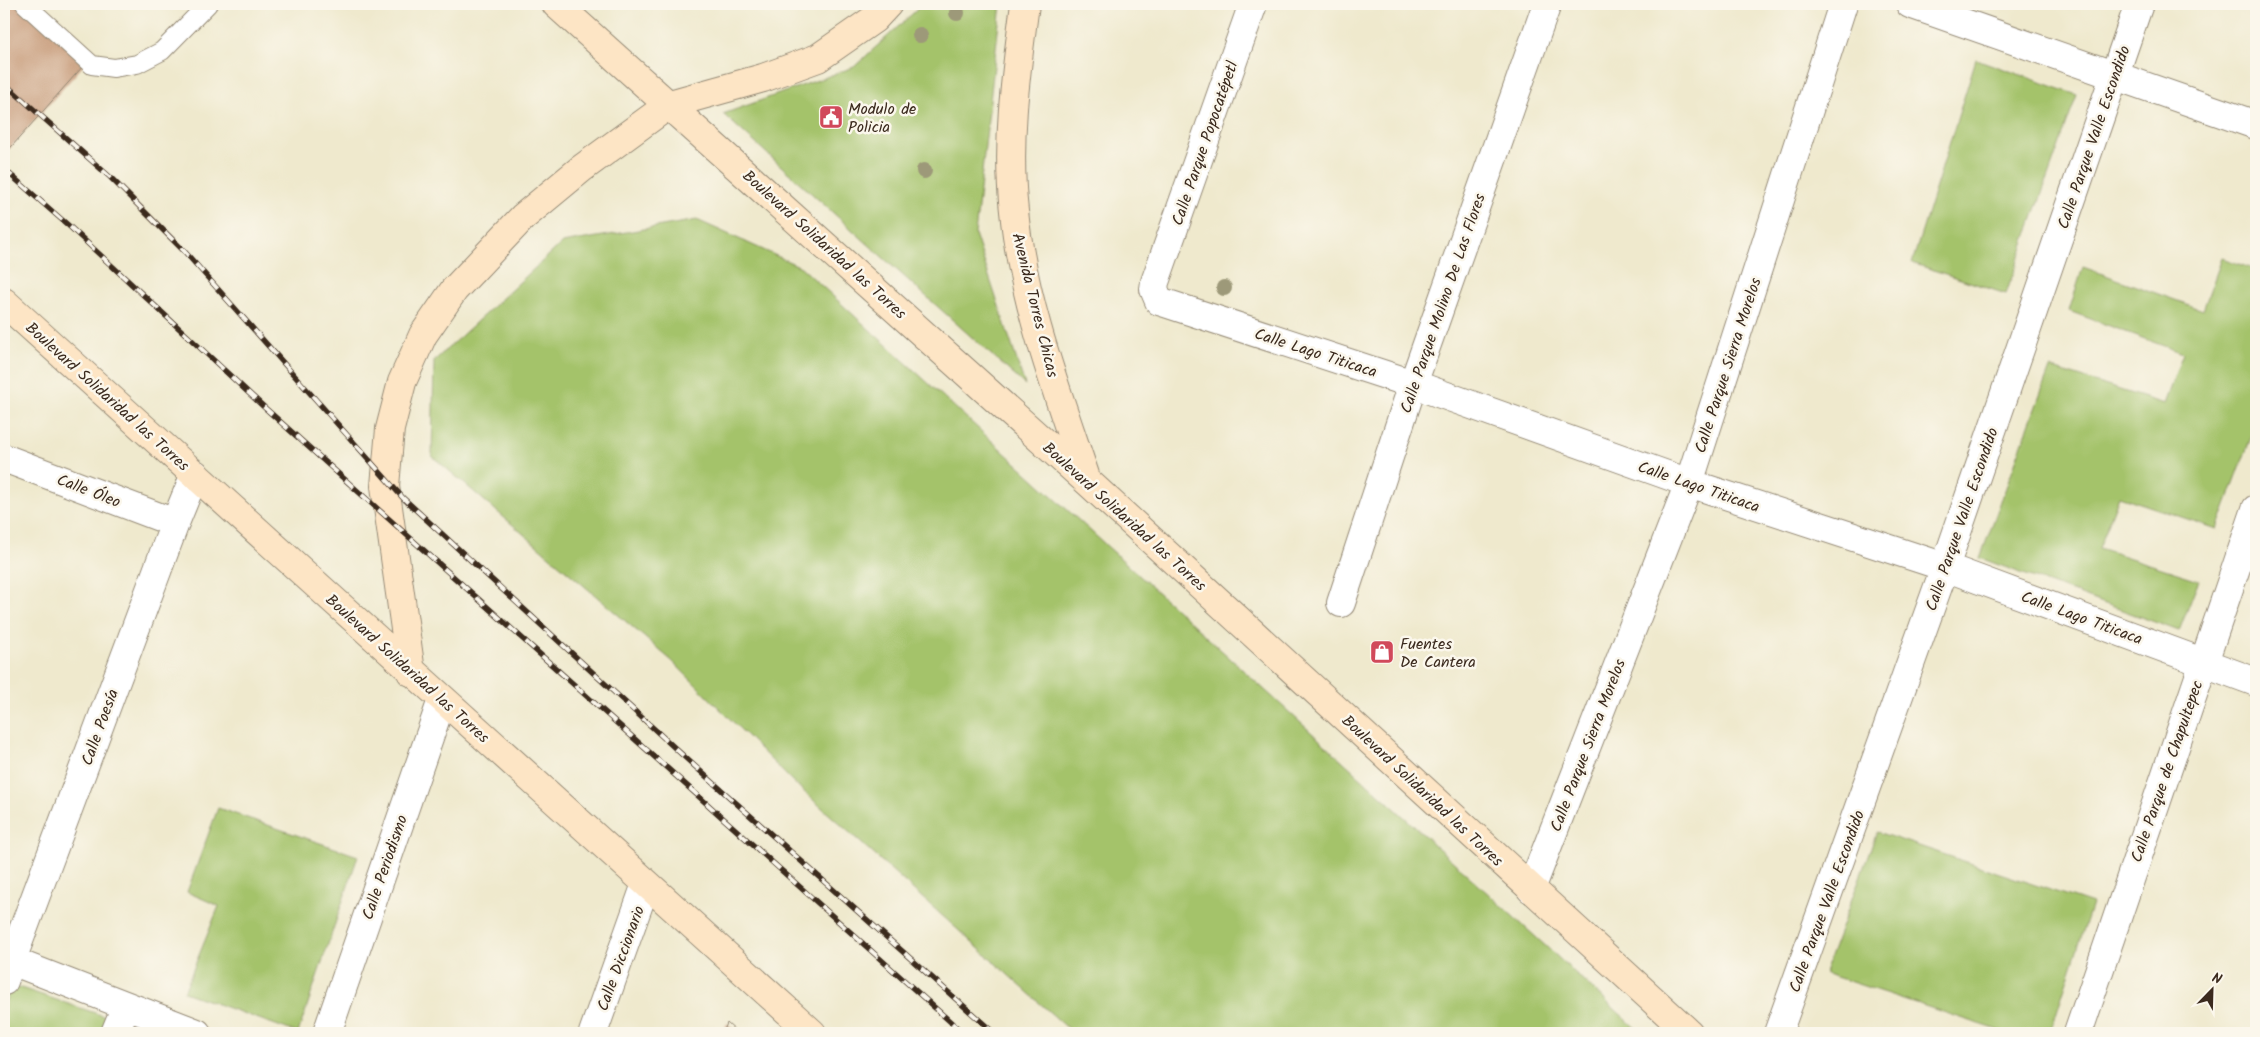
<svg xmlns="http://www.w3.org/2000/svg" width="2260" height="1037" font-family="Kalam,sans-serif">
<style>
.green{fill:#a4c36a;stroke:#707644}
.building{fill:#c89c7c}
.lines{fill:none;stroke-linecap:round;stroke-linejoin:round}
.lane-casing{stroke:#958a76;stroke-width:20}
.street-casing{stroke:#958a76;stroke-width:30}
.secondary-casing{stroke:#958a76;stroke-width:30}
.lane{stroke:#fff;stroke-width:18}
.street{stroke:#fff;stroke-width:28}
.secondary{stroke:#fde5c5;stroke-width:28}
.rail-casing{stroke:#3b2a1e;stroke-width:5.5}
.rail{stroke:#fbf7ec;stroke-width:4;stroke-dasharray:11;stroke-linecap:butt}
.tree{fill:#9d9979}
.labels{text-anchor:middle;stroke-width:5;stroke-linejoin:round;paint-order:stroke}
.poi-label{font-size:16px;fill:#3b2a1e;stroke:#fbf7ec;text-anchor:start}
.street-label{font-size:16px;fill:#3b2a1e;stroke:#fbf7ec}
</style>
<rect width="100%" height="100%" fill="#fbf7ec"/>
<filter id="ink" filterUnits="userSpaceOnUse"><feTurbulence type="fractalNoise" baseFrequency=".02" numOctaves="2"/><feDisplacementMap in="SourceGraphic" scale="10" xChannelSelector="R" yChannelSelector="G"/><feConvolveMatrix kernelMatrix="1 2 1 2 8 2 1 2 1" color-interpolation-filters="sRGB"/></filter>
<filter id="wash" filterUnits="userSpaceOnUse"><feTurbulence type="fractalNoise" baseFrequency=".0096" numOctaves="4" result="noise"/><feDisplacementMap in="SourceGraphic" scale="20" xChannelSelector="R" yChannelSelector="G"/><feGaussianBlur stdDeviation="1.12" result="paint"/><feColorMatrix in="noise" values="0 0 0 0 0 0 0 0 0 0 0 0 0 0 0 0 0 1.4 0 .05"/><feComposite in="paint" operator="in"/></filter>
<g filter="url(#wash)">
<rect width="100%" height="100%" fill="#efe9cd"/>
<path class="green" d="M923,4H1001L975,234L1025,385L723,114L854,67Z
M1976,59L2077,95L2006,294L1912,263Z
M697,220L801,267L1641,1033H1073L791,780L671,660L432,456L434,361L562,243Z
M2222,258L2256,270V424L2217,529L2119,496L2099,548L2199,580L2179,631L1980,558L2050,368L2164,404L2183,353L2069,311L2083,267L2203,310Z
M218,808L358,856L298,1033L184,992L219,906L187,892Z
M1877,832L2092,904L2050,1033H2007L1824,973Z
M12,985L110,1018L104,1033H4V1006Z"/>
<g id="blocks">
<path class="building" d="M4,4H33L92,56L4,155Z
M727,1023L738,1033H723Z"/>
</g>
</g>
<g filter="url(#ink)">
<use href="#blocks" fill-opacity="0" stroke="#958a76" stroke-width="1"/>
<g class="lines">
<defs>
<path id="lane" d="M25,4L92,65L114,68L137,64L162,51L208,4"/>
<path id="street" d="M1253,4L1155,282L1154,289L1159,301L1413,384L1689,483L1945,567L2256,682
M1910,4L2256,125
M4,458L175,523
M1341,603L1413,384L1547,4
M1531,889L1689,483L1843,4
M4,958L197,1033
M4,981L175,523L195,474
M115,1033L126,1006
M327,1033L442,700
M593,1033L646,884
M1778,1033L1945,567L2139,4
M2078,1033L2256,509"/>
<path id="secondary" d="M556,4L1088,482L1689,1033
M1025,4C1016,72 1006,142 1014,211C1023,303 1058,394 1087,481
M4,302L812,1033
M411,672L385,486L390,429L402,382L423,335L454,290L523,217L581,169L670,104L763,78L818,58L874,19L888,4"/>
</defs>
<use href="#lane" class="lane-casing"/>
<use href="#street" class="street-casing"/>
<use href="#secondary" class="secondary-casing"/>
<use href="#lane" class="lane"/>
<use href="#street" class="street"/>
<use href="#secondary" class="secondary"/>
<defs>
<path id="rail" d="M4,83L110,177L185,252L403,498L689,761L994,1033
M4,169L69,226L265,408L963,1033"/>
</defs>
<use href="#rail" class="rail-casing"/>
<use href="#rail" class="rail"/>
</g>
<g class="tree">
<circle cx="957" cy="13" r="8"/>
<circle cx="920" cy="35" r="8"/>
<circle cx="924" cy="171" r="8"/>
<circle cx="1224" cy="288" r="8"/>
</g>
</g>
<defs>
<symbol id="civic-square" viewBox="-11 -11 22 22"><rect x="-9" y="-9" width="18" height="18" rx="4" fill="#d1495b" stroke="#fbf7ec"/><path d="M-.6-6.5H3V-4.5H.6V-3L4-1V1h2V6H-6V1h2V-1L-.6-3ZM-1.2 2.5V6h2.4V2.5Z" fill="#fff"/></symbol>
<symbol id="shop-square" viewBox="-11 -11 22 22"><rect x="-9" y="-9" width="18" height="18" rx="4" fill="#d1495b" stroke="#fbf7ec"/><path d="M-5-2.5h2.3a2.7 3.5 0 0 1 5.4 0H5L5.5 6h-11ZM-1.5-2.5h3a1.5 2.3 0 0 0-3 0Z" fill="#fff"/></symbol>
</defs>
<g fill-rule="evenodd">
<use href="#civic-square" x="817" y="103" width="28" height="28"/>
<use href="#shop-square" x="1368" y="638" width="28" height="28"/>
</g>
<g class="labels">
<g class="poi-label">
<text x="848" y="114">Modulo de<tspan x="848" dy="18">Policia</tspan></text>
<text x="1400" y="649">Fuentes<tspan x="1400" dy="18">De Cantera</tspan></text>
</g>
<g class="street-label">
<text transform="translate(2093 137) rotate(-71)" y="6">Calle Parque Valle Escondido</text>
<text transform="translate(1204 143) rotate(-71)" y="6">Calle Parque Popocatépetl</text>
<text transform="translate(825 244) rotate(42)" y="6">Boulevard Solidaridad las Torres</text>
<text transform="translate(1442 303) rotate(-71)" y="6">Calle Parque Molino De Las Flores</text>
<text transform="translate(1036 305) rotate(76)" y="6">Avenida Torres Chicas</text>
<text transform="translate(1316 352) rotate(18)" y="6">Calle Lago Titicaca</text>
<text transform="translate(1727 365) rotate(-72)" y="6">Calle Parque Sierra Morelos</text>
<text transform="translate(108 396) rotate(42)" y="6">Boulevard Solidaridad las Torres</text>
<text transform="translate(1699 486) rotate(19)" y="6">Calle Lago Titicaca</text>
<text transform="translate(89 490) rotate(21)" y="6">Calle Óleo</text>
<text transform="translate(1125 516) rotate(42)" y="6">Boulevard Solidaridad las Torres</text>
<text transform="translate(1961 519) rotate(-71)" y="6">Calle Parque Valle Escondido</text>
<text transform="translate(2082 617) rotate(20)" y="6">Calle Lago Titicaca</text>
<text transform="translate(408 668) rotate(42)" y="6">Boulevard Solidaridad las Torres</text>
<text transform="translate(99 727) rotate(-70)" y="6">Calle Poesía</text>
<text transform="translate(1587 745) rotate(-69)" y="6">Calle Parque Sierra Morelos</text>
<text transform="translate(2166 771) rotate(-71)" y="6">Calle Parque de Chapultepec</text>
<text transform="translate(1423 790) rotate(43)" y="6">Boulevard Solidaridad las Torres</text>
<text transform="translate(384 867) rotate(-71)" y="6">Calle Periodismo</text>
<text transform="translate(1826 901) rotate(-70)" y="6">Calle Parque Valle Escondido</text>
<text transform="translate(620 958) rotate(-70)" y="6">Calle Diccionario</text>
</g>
</g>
<rect width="2260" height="1037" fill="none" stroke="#fbf7ec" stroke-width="20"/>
<g transform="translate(2212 990) rotate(23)" stroke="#fbf7ec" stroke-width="4" paint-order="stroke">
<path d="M0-4L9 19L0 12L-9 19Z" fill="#3b2a1e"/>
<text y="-8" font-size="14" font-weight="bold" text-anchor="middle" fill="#3b2a1e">N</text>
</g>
</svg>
